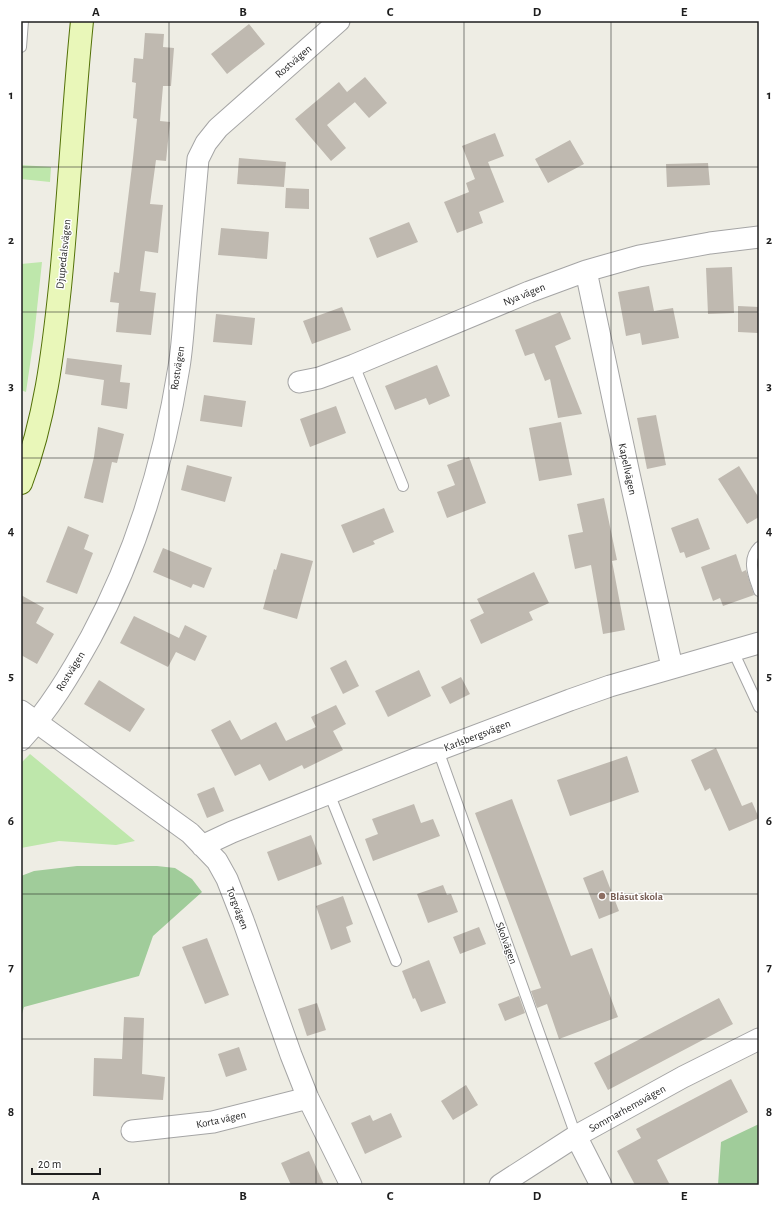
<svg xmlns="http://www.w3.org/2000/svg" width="780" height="1206" font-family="'Alegreya Sans',sans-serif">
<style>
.grass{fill:#bee7ab}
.forest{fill:#a0cc9a}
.building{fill:#bfb9b0}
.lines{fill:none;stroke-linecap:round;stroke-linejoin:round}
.lane-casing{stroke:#a5a5a5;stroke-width:12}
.street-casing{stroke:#a5a5a5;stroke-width:23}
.secondary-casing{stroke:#537108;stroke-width:24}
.lane{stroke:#fff;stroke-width:10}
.street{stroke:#fff;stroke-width:21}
.secondary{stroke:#e9f7b9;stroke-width:22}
.grid{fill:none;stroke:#1e1e1e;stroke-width:1;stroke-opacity:0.55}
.education-dot{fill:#8d6e63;stroke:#fff;stroke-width:1.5}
.labels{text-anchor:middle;stroke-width:3;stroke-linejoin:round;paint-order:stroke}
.street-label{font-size:11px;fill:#1e1e1e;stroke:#fff}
.education-label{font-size:11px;font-weight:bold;fill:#785e54;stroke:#fff;text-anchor:start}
.neatline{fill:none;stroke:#1e1e1e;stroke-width:1.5}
.grid-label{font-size:13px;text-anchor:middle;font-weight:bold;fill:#1e1e1e}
</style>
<rect width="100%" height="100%" fill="#eeede4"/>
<path class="grass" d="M21,165L51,167L50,182L21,179Z
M42,262L34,337L26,392L21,390V264Z
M30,754L135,841L116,845L59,841L21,848V763Z"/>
<path class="forest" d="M77,866H157L175,868L192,879L202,892L153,936L139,976L24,1007L21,1017V876L34,871Z
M759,1124V1185H718L721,1142Z"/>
<path class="building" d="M249,24L265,44L227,74L211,54Z
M145,33L164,34L163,47L174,48L171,86H163L160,121L170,122L166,161L156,160L150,204L163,205L158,253L145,251L140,291L156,293L151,335L116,332L119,303L110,302L114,272L119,273L133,158L137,119L133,118L136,83L132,82L134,58L143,59Z
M365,77L387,103L369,118L353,100L355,102L327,125L346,148L331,161L295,119L339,82L347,92Z
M495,133L504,156L488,162L504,202L479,212L483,223L457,233L444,202L469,192L466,183L475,179L462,146Z
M570,140L584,164L548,183L535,159Z
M239,158L286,162L284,187L237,184Z
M708,163L710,185L667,187L666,164Z
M286,188L309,189V209L285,208Z
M409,222L418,242L377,258L369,238Z
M221,228L269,232L267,259L218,255Z
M732,267L734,313L708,314L706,268Z
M649,286L654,311L673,308L679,338L642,345L640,333L626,336L618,292Z
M738,306L759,307L758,333L738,332Z
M342,307L351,330L312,344L303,321Z
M560,312L571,339L555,346L582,414L558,418L550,379L545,381L534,353L525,356L515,330Z
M216,314L255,318L252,345L213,342Z
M67,358L122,365L120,382L130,383L127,409L101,405L104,380L65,374Z
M437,365L450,396L429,405L426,398L395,410L385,386Z
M204,395L246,401L242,427L200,421Z
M336,406L346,433L310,447L300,419Z
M656,415L666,465L647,469L637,418Z
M561,422L572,475L539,481L529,428Z
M98,427L124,434L117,463L112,462L103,503L84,498L94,457Z
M469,457L486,503L447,518L437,492L455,485L447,465Z
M187,465L232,477L225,502L181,490Z
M739,466L759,498V517L747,524L718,479Z
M604,498L617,560L612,561L625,630L603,634L591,565L575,569L568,535L583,532L577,504Z
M384,508L394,532L373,541L375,544L353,553L341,525Z
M698,518L710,549L686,558L684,552L680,553L671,528Z
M68,526L89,535L84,549L93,553L77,594L46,582Z
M163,548L212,568L204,588L193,584L191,588L153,572Z
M281,553L313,561L297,619L263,609L274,569L276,570Z
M736,554L742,572L746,570L754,595L723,606L720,598L713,601L701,567Z
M534,572L549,603L529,612L533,620L481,644L470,620L484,613L477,599Z
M21,595L44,608L36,623L54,634L37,664L21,655Z
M134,616L179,638L185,625L207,636L195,661L176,652L168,667L120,643Z
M346,660L359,686L343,694L330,668Z
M419,670L431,696L388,717L375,691Z
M461,677L470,694L450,704L441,687Z
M99,680L145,709L130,732L84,704Z
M336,705L346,724L333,731L343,750L304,769L302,765L269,781L260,764L235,776L211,730L230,720L241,740L276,722L286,741L316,727L311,717Z
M716,748L742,806L752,802L759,818L729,831L710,788L705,791L691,760Z
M627,756L639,792L570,816L557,780Z
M214,787L224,811L207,818L197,794Z
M512,799L571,956L592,948L618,1017L559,1039L547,1004L537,1008L531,991L541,988L475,813Z
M414,804L421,823L433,819L440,836L373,861L365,839L378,834L372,819Z
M311,835L322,864L278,881L267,852Z
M603,870L619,911L599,919L583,878Z
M443,885L447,895L451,894L458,912L428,923L417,894Z
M343,896L353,924L346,927L351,942L331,950L316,906Z
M479,927L486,944L460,954L453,937Z
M207,938L229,995L205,1004L182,947Z
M429,960L446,1003L421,1012L415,998L413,999L402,971Z
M519,996L525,1013L505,1021L498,1004Z
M719,998L733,1024L608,1090L594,1063Z
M317,1003L326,1030L307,1036L298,1009Z
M124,1017L144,1018L142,1074L165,1077L163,1100L93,1096L94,1058L122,1059Z
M239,1047L247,1070L226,1077L218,1054Z
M731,1079L748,1112L657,1160L670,1185H635L617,1151L641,1138L636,1129Z
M466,1085L478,1105L453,1120L441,1101Z
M391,1113L402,1137L365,1154L351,1123L370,1115L373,1121Z
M309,1151L324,1185H291L281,1163Z"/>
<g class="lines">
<defs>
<path id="lane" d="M21,47L23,21
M354,365L403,486
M759,547C746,560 754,576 759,591
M733,651L759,707
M438,750L576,1136
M329,793L396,961"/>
<path id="street" d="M586,271L629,474L672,667
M299,382L319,378L354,365L529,292L586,271L639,256L710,243L759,237
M21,711L190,833L217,861L227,879L243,920L291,1055L308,1098L351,1185
M21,740C49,710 71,673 91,637C136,554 164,461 179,367C183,342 184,317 186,293C190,248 194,204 198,159L206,143L218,128L339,21
M202,846L232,832L438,750L570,700L610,686L759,643
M132,1131L213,1122L308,1098
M576,1136L601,1185
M500,1185L576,1136L683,1077L759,1039"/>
<path id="secondary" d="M21,483C45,420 53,353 60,287C69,198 73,109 82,21"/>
</defs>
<use href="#lane" class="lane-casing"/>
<use href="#street" class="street-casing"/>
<use href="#secondary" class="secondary-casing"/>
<use href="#lane" class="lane"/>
<use href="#street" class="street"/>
<use href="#secondary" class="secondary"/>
</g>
<path class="grid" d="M169,21V1185M316,21V1185M464,21V1185M611,21V1185M21,167H759M21,312H759M21,458H759M21,603H759M21,748H759M21,894H759M21,1039H759"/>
<circle class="education-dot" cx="602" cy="896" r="4"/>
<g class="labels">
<g class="street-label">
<text transform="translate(293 61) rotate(-41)" y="4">Rostvägen</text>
<text transform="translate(63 254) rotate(-84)" y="4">Djupedalsvägen</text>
<text transform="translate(524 294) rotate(-22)" y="4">Nya vägen</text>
<text transform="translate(177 368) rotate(-81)" y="4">Rostvägen</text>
<text transform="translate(628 469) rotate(78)" y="4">Kapellvägen</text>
<text transform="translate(70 671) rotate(-58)" y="4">Rostvägen</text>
<text transform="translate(477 735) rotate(-21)" y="4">Karlsbergsvägen</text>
<text transform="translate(238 908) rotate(69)" y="4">Torgvägen</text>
<text transform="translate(507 943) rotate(70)" y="4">Skolvägen</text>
<text transform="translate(627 1108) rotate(-29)" y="4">Sommarhemsvägen</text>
<text transform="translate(221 1119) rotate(-12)" y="4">Korta vägen</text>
</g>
<g class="education-label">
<text x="610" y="900">Blåsut skola</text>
</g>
</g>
<rect width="780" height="1206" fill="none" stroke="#ffffff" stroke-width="44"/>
<path d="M32 1168v6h68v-6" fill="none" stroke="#1e1e1e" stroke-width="2"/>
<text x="38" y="1168" font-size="12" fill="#1e1e1e" stroke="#ffffff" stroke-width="3" paint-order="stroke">20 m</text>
<rect x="22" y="22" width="736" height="1162" class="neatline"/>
<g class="grid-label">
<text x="96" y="16">A</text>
<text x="243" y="16">B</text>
<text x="390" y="16">C</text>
<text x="537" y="16">D</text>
<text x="684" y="16">E</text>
<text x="11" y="99">1</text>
<text x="769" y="99">1</text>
<text x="11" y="244">2</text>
<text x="769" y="244">2</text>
<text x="11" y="390">3</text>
<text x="769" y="390">3</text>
<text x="11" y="535">4</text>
<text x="769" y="535">4</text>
<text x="11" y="680">5</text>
<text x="769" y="680">5</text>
<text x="11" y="825">6</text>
<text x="769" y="825">6</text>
<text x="11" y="971">7</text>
<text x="769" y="971">7</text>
<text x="11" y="1116">8</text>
<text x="769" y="1116">8</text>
<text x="96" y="1200">A</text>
<text x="243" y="1200">B</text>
<text x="390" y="1200">C</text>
<text x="537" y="1200">D</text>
<text x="684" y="1200">E</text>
</g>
</svg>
